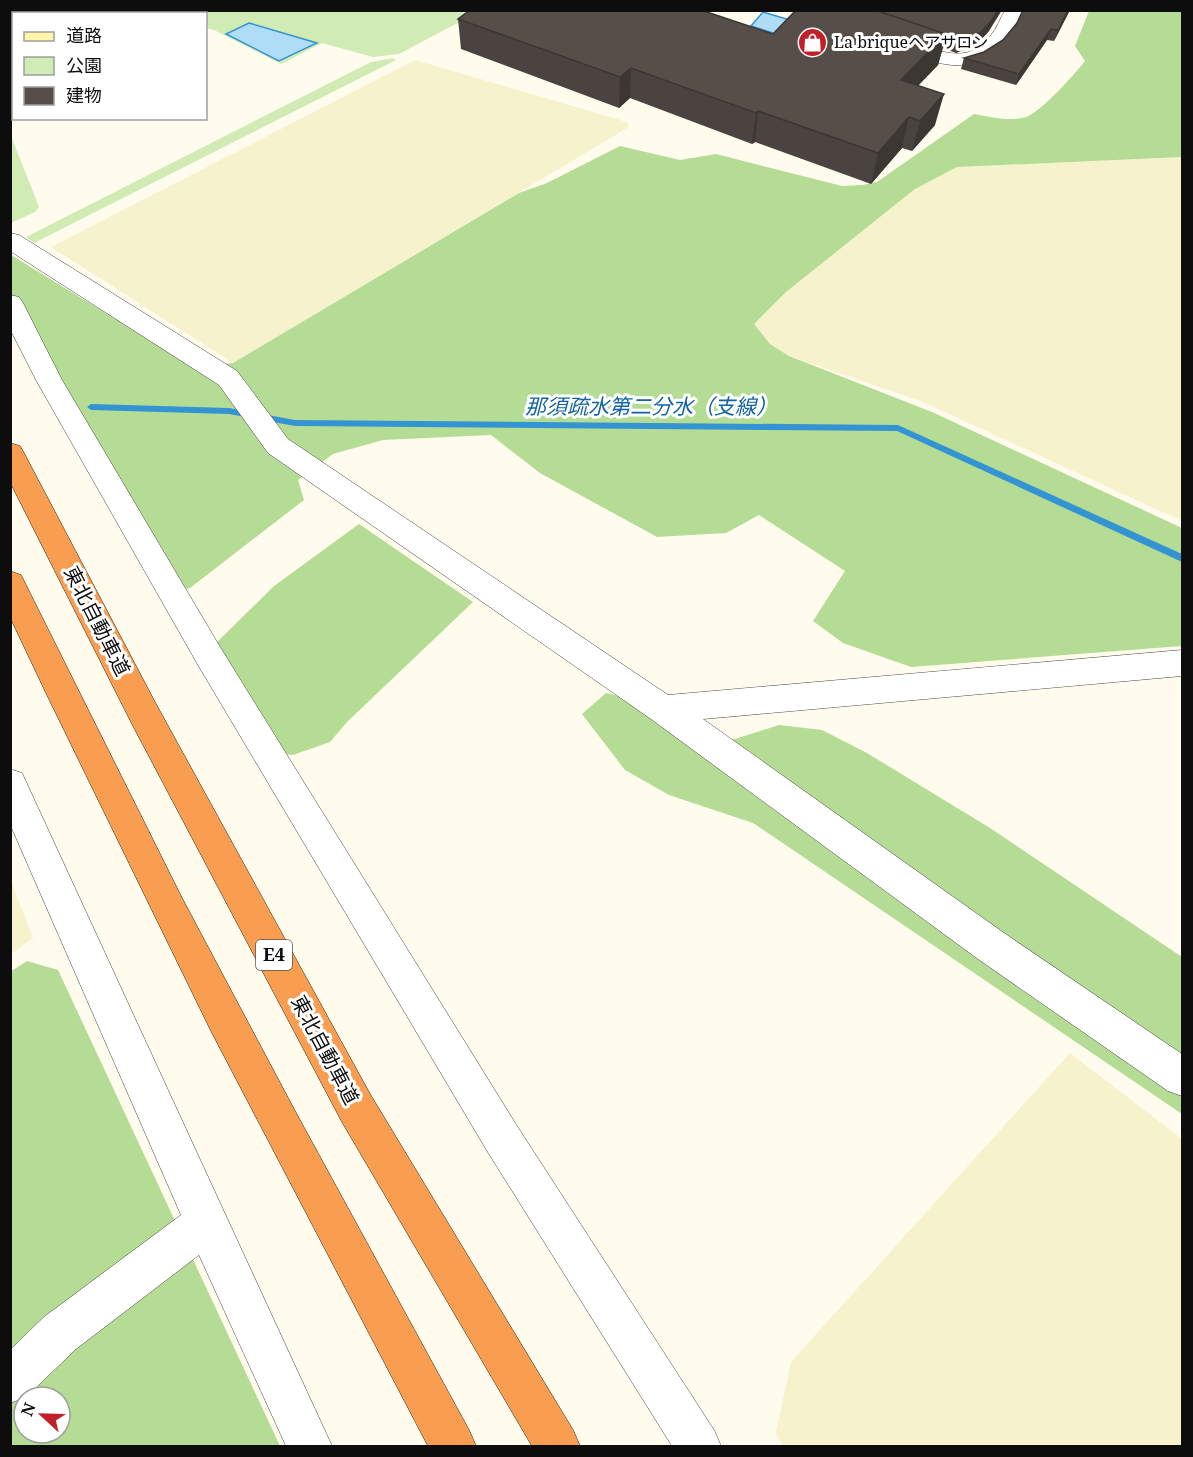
<svg xmlns="http://www.w3.org/2000/svg" width="1193" height="1457" font-family="'Noto Serif','Noto Sans JP',serif">
<style>
.farmland{fill:#f6f2cc}
.green{fill:#d1ebb5}
.forest{fill:#b5dc94;fill-rule:evenodd}
.water{fill:#afddf8;stroke:#3493d2;stroke-width:1.5}
.lines{fill:none;stroke-linecap:round;stroke-linejoin:round}
.stream{fill:#3493d2;fill-rule:evenodd}
.minor-casing{stroke:#404040;stroke-width:1}
.secondary-casing{stroke:#2f2f2f;stroke-width:1}
.motorway-casing{stroke:#1e1e1e;stroke-width:1}
.minor{fill:#fff;fill-rule:evenodd}
.secondary{fill:#fff5a8;fill-rule:evenodd}
.motorway{fill:#f99d50;fill-rule:evenodd}
.wall{fill:#4a433f}
.shaded-wall{fill:#3c3733}
.building{fill:#564e49;stroke:#3c3733;stroke-width:1.5}
.labels{text-anchor:middle;stroke-width:6;stroke-linejoin:round;paint-order:stroke}
.far-poi-label{font-size:16px;fill:#0d0d0d;stroke:#fff;text-anchor:start}
.shield{fill:#fff;stroke:#565656;stroke-width:1.5}
.shield-label{font-size:18px;font-weight:bold;fill:#0d0d0d}
.street-label{font-size:20px;fill:#0d0d0d;stroke:#fff}
.water-label{font-size:21px;font-style:italic;fill:#1264a3;stroke:#fff}
</style>
<rect width="100%" height="100%" fill="#fffbed"/>
<path class="farmland" d="M415,60L627,122L629,127L233,363L51,247Z
M1182,157V521L923,402L789,356L770,344L753,324L786,292L915,189L957,167Z
M10,879L33,938L11,954H10Z
M1070,1053L1182,1139V1446H783L776,1433L791,1362Z"/>
<path class="green" d="M177,11H480L399,54L373,57L322,43L281,64L214,30L206,28V14L181,13Z
M393,58L396,60L34,243L26,237L371,62Z
M11,136L39,207L35,212L11,223Z"/>
<path class="forest" d="M1089,11H1182V157L957,167L915,189L786,292L754,324L770,344L789,356L932,412L1182,528V646L911,667L843,643L813,621L845,571L759,515L726,533L657,537L540,473L491,435L383,440L333,454L298,480L304,500L190,588L173,591L11,303V255L194,367L233,363L519,193L547,183L620,146L680,160L716,154L842,186L862,185L877,182L974,114C991,117 1009,122 1026,117C1041,112 1075,74 1085,61L1075,46Z
M359,524L473,602L347,722L330,742L293,755L278,753L212,647L274,586Z
M606,693L632,699L690,741L735,739L779,725L822,730L867,753L990,828L1182,957V1114L753,823L669,795L625,770L582,714Z
M27,961L58,970L280,1446H11L10,972ZM24,1397H60V1433H24Z"/>
<path class="water" d="M763,12L800,23L786,37L751,26Z
M249,23L317,43L279,61L226,34Z"/>
<g class="lines">
<path class="stream" d="M91,404L229,408L295,420L898,425L1182,554V562L897,431L295,426L229,414L91,410L87,407Z"/>
<defs>
<path id="minor" d="M1005,10H1025C1019,22 1014,33 1007,43C976,83 927,60 890,47L887,43L890,39L897,37C929,45 965,71 991,35C997,28 1000,19 1005,10Z
M10,233L19,235L237,371L288,439L668,695L1182,650V676L703,719L1004,933L1182,1054V1096L1168,1091L978,959L651,719L268,453L219,385L10,251Z
M10,295L19,297L23,303L62,380L220,647L517,1126L714,1430L721,1446H672L489,1154L198,665L36,380L10,329Z
M10,769L22,773L332,1446H286L199,1255L76,1349L26,1397L10,1403V1350L44,1317L181,1215L10,824Z"/>
<path id="secondary" d="M93,10H118L116,14H91Z
M14,42V54L10,55V43Z"/>
<path id="motorway" d="M10,443L20,446L24,453L156,704L370,1094L573,1430L580,1446H532L342,1122L132,724L10,482Z
M10,571L21,575L182,898L295,1111L469,1430L476,1446H428L211,1031L46,693L10,617Z"/>
</defs>
<use href="#minor" class="minor-casing"/>
<use href="#secondary" class="secondary-casing"/>
<use href="#motorway" class="motorway-casing"/>
<use href="#minor" class="minor"/>
<use href="#secondary" class="secondary"/>
<use href="#motorway" class="motorway"/>
</g>
<path class="wall" d="M1070,10L1054,41L1047,40L1016,85L961,69L964,58L984,52L1003,40L1017,23Z
M458,19L773,34L989,31L978,43L956,53L943,48L938,65L918,86L935,125L912,151L902,148L871,184L755,142L752,144L630,98L619,108L461,49Z"/>
<path class="shaded-wall" d="M998,10H1002L989,31L978,43L956,53L959,42Z
M1068,10H1070L1054,41L1058,30Z
M1051,29L1047,40L1016,85L1019,74Z
M946,34L938,65L894,110L901,80Z
M631,68L630,98L619,108L620,77Z
M944,94L935,125L912,151L920,121Z
M758,111L755,142L752,144L756,113Z
M909,117L902,148L871,184L878,153Z"/>
<path class="building" d="M470,10H701L773,34L796,10H875L946,34L901,80L944,94L920,121L909,117L878,153L758,111L756,113L631,68L620,77L458,19Z
M875,10H998L992,20L981,32L959,42L945,37L946,34Z
M1023,10H1068L1058,30L1051,29L1019,74L964,58L984,52L1003,40L1017,23Z"/>
<defs>
<symbol id="shop-disc" viewBox="-11 -11 22 22"><circle r="9.5" fill="#c12029" stroke="#fff"/><path d="M-5-2.5h2.3a2.7 3.5 0 0 1 5.4 0H5L5.5 6h-11ZM-1.5-2.5h3a1.5 2.3 0 0 0-3 0Z" fill="#fff"/></symbol>
</defs>
<g fill-rule="evenodd">
<use href="#shop-disc" x="796" y="26" width="33" height="33"/>
</g>
<g class="labels">
<g class="far-poi-label">
<text x="834" y="48">La briqueヘアサロン</text>
</g>
<rect class="shield" x="256" y="940" width="36" height="30" rx="4.5"/>
<g class="shield-label">
<text x="274" y="961">E4</text>
</g>
<g class="street-label">
<text transform="translate(97 621) rotate(63)" y="7">東北自動車道</text>
<text transform="translate(325 1050) rotate(62)" y="7">東北自動車道</text>
</g>
<g class="water-label">
<text x="651" y="414">那須疏水第二分水（支線）</text>
</g>
</g>
<rect width="1193" height="1457" fill="none" stroke="#0d0d0d" stroke-width="24"/>
<rect x="12" y="12" width="195" height="108" fill="#ffffff" stroke="#9e9e9e" stroke-width="1.5"/>
<rect x="24" y="32" width="30" height="9" fill="#fff5a8" stroke="#9e9e9e" stroke-width="1.5"/>
<text x="66" y="42" font-size="18" fill="#0d0d0d">道路</text>
<rect x="24" y="57" width="30" height="18" fill="#d1ebb5" stroke="#9e9e9e" stroke-width="1.5"/>
<text x="66" y="72" font-size="18" fill="#0d0d0d">公園</text>
<rect x="24" y="87" width="30" height="18" fill="#564e49" stroke="#9e9e9e" stroke-width="1.5"/>
<text x="66" y="102" font-size="18" fill="#0d0d0d">建物</text>
<g transform="translate(42 1415) rotate(292)"><circle r="28" fill="#ffffff" stroke="#9e9e9e" stroke-width="1.5"/>
<path d="M0-4.5L10 22L0 15L-10 22Z" fill="#c12029"/>
<text y="-9" font-size="16" font-weight="bold" text-anchor="middle" fill="#0d0d0d">N</text>
</g>
</svg>
